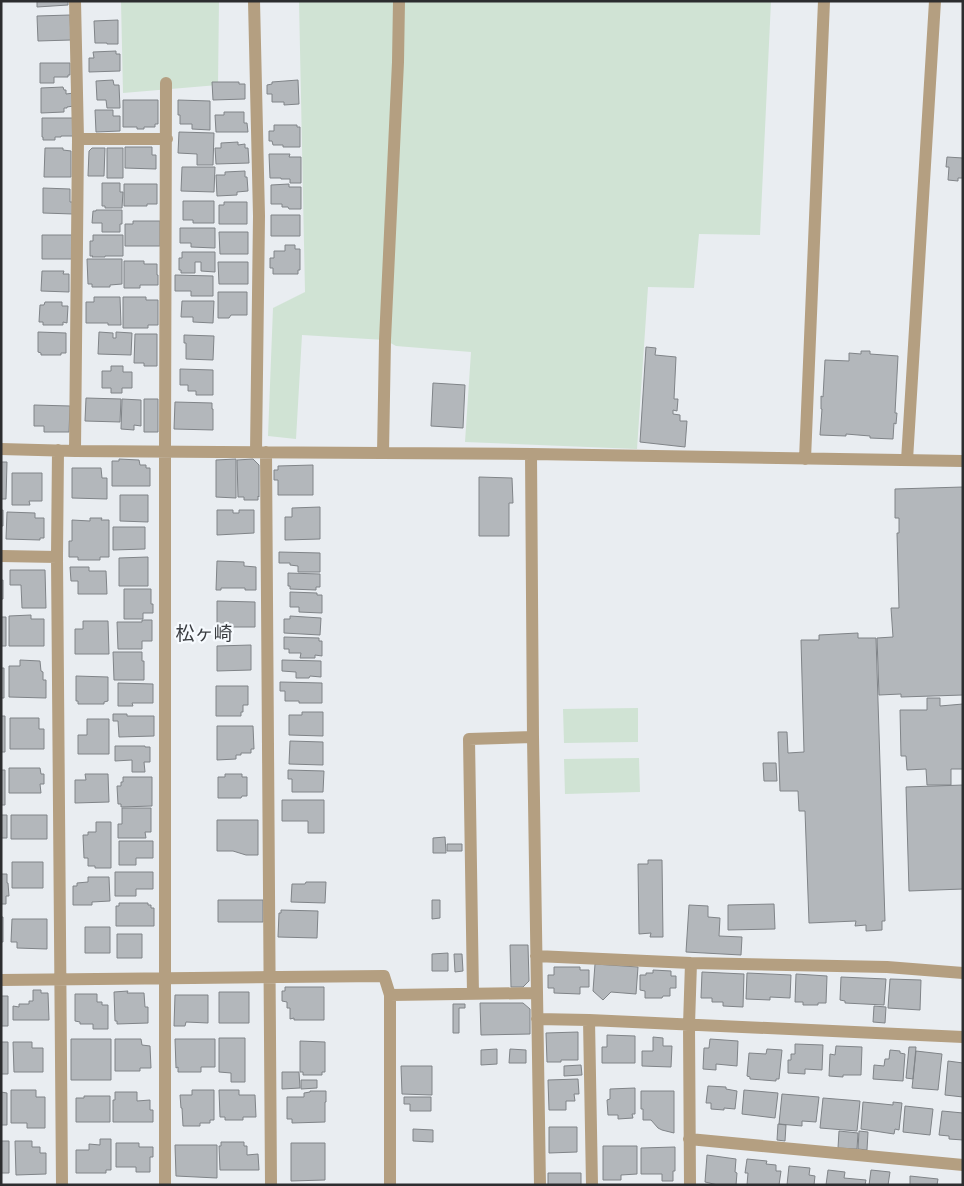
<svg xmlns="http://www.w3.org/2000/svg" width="964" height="1186" font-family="'Titillium Web','Noto Sans JP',sans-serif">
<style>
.green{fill:#d0e3d4}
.building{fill:#b3b7bb;stroke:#808488}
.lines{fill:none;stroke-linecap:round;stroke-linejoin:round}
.minor{stroke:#b49f81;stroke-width:12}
.labels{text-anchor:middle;stroke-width:4.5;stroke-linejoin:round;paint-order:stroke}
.neighbourhood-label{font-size:19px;fill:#393c40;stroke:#f6fafe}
</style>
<rect width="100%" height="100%" fill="#e9edf1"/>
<path class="green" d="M121,1H219L218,85L123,93Z
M299,1H771L760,235L699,234L694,288L648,287L637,449L465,442L471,352L396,346L385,340L302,335L296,439L268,436L273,308L305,292Z
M638,708V742L564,743L563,709Z
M639,758L640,792L565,794L564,759Z"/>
<path class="building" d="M37,1H68V5L37,7Z
M70,15L71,40L38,41L37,16Z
M118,20V44H107V43H95L94,21Z
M116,51V54H120V71L89,72V58H94L93,52Z
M40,63H70V75H68V77H54V83H40Z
M113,80L114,85H119L120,108H107L106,100H97L96,81Z
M298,80L299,104L284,105V102H272V94H267V85L272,84V82Z
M212,82H239V84H245V99L213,100Z
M63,87L64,90H66V94L74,93V106L67,107V108H64V112L41,113V88Z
M123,100H158V124H155V127H144V129H137V127H123Z
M178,100L210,101V130L192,129V124H180V115H178Z
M95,110H113V116H120V131L96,132Z
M224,112H244V123H247L248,132H216L215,115H224Z
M42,118H74V136H61V137H55V140H43V137H42Z
M274,125H297V127H300V147H283V145H273L272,141H269V131H274Z
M179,132L214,133L213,165H197V154L178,153Z
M238,142V145L245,144V148H248L249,163L216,164L215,148H221V143Z
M125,147H152V155H156V169L125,168Z
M45,148H63V150L71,151V177H44Z
M92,148H105L104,176H88L89,151Z
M107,148H123V178H107Z
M269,154H290L289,157H301V183H290V179H281V178H270Z
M947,157L963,158V178H958V181L948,180L949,167H946Z
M182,167H215L214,192L181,191Z
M245,171V177H247L248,191L237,192V195L217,196L216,175H225V172Z
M102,183H120V192H123L122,208H105V206H102Z
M124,184H157V204H147V206H124Z
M289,184V187H301V209H289L288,207H282V204H271V185Z
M43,188L70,189V202H73V214L43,213Z
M183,201H214V223H193V220H183Z
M224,202H247V224H219V205H224Z
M96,210H122V224H120V232H102V223H92L93,211H96Z
M271,215H300V236H271Z
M133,221H160V246H125V224H133Z
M180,228H215V248L191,247V243H180Z
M219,232H248V254H220Z
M42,235H72V259H42Z
M93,235H123V256H105V257H92L93,256H90V241H93Z
M285,245H295V249H300V270H298V274H273V268H270V258H274V251H285Z
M182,252H215V272L201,271V262H195V273H181V270H179V258H182Z
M87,259H122V284L110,285V287H92V284H88Z
M124,261H144V264H157V275H158V285H140V288H124Z
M218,262H248V284H219Z
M42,271H64L63,274H69V292L41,291Z
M175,275L213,276V296H191V291H175Z
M218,292H247V315H231L229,318H218Z
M94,297H120L121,325H108V323H86V302H94Z
M123,297H146V300H158V325H148V328H123Z
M182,301H214L213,323L193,322V317H181Z
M45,302H62V306H68L67,323L63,322V325H43V322H39L40,305H44Z
M38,332L66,333V353H61V355H41V353L38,352Z
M99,332L113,333V338H116V332L132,333L131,355L98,354Z
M135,334H157V366H144V363H134Z
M184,335L214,336L213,360L186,359V343H184Z
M646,347L656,348L655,355L676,357L674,399H678L677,411L673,410V414L680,415V421H687L685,447L640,442Z
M861,351H870V354L898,356L895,413H897L896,424L894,423L893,439L870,438V436L846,434V436L820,435L822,409H821V396L823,397L825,360L849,361V353L861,354Z
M111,366H123V372H132V388H122V393H111V388H102V371H111Z
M180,369L213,370V395H196V391H188V385H180Z
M433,383L465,385L463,428L431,426Z
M86,398L121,399L120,422L85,421Z
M122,399L141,400V426L134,425V430L121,429Z
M144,399H158V432H144Z
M175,402L212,403V409H213V430L174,429Z
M34,405L70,406L69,432H44V426H34Z
M119,459L139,460L140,465H146V468H150V486H112V461H119Z
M236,459V498L216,497V460Z
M253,459L259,465V497L258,496V500H244V497H238L237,460Z
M1,462H7L6,499H1Z
M313,465V495H278V480H274V470H278V466Z
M72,468H101L102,478H107V499L72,498Z
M12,473H42V501H29L30,505H12Z
M479,477L512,478L513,503H509V536H479Z
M963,487V695L901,697V694L879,695L877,638L893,637L891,608H899L897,533H899V518H895V489Z
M120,495H148V522L120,521Z
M320,507V539L285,540V517H292V508Z
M1,510H3V526H1Z
M217,510H233V513H239V510H254V533L217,535Z
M7,512L35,513V518H44V538H40V540L6,539Z
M90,518H102L101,520H109V557H100V560H78V557H69V541H72V520L90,521Z
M113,527H145V549L113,550Z
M279,552L320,553V572H298V566L290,565V563H279Z
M148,557V586H119V558Z
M217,561L244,562V566L256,567V590H245V588H221V590H216Z
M70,567H89V571H106L107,594H78V581H71Z
M10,570H45L46,608H22L21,585H10Z
M288,573L320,574V587H316V590L290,589V586H288Z
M1,580H3V599H1Z
M124,589H151V604H153V613H143V619H124Z
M290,592L317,593V595H322V613L299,612V607H290Z
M217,601L255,602V627H217Z
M31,615V619H44V646H9V616Z
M290,616L321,618L320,635L284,633V619H290Z
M1,617H6V646H1Z
M142,620H152V641H142V649H118L117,622H142Z
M83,621H108L109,654H75V629H83Z
M858,633V638H876L885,921H882V930L866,931V925L855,926L856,921L809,923L805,811H799L798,791H780L778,732H787L788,753L804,752L801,640H819V635Z
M284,637L319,638V641H322V656L315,655V658H300L301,653H289V649H284Z
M251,645V670L217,671V646Z
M113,652H142V661H144V680H114Z
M20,660L40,661L41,671L43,672V680H46V698L9,697V666H20Z
M282,660L321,661V677L310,676L309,678H296V672L282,671Z
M1,668H4V698H1Z
M76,676L108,677V701L104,702V704H78V701H76Z
M280,682L322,683V703H299V701H285V691H280Z
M118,683L153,684V703H132L133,706H118Z
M216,686H248V705H243V712H241V716H216Z
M927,698H940V706L963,704V769H951V785H927L926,769L907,770L906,756H901L900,710H927Z
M302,712H323V736L289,735V715H302Z
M113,714H127V716H154V736L119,737L118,721H113Z
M1,716H5V752H1Z
M10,718H39V729H44V749H10Z
M87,719H109V754H78V735H87Z
M217,726H253L254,749H251V753H241V755H236V759L217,760Z
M290,741L323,742V765L289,764Z
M115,746H145V747H150V762H144L145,772H132V760L115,761Z
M763,763H776L777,781H764Z
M9,768H40L41,774H44V784H40L41,793H9Z
M1,770H5V805H1Z
M288,770L324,771L323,792H292V779H288Z
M85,774H108L109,802L75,803V780H86Z
M225,774H242V777H247V796H242L241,798H218V777H225Z
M123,777H152V806L121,807V804H118L117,786H121V782H123Z
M963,785V889L909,891L906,787Z
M282,800H324V833H308V821H282Z
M122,808H151V832H145L146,838H118V824H122Z
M1,815H7V838H1Z
M11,815H47V839H11Z
M217,820H258V855H246L233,851H217Z
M96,822H111V868H95V866H88V858H84L83,835H88V832H96Z
M445,837L446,853H433V838Z
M119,841H153V858H136V865H119Z
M447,844H462V851H447Z
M648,860H662L663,937H650L651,933L639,934L638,864H648Z
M12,862H43V888H12Z
M115,872H153V889H136V896H115Z
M1,874H7V883H8L9,896H6V904H1Z
M88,877H109L110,901L92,902V905H73V886H77V883L88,882Z
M306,882H326L325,903L291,902L292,884H305Z
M218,900H263V922H218Z
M432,900H440V918L432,919Z
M119,903H148V905H151V908H154V926H116V906H119Z
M774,904L775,929L728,930V905Z
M689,905L708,906V917L720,918L719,936L742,937L741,955L686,952Z
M281,910L318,911L317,938L278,937L279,913H281Z
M1,917H3V942H1Z
M12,919H47V949L17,948V942H11Z
M85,927H110V953H85Z
M117,934H142V958H117Z
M510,945H528L529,981L523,987H511Z
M448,953V971H432V954Z
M454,954H462L463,971L455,972Z
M595,964L638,967L636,994L611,992L603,1000L593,991Z
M554,967H580V970H589V987H580V994L554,993V988H548V975H554Z
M653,970L671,971V976H676V988H670V996H663L662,998H645V991L640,990V975H646V973H653Z
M702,972L744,974L743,1007L723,1006V1002H712V998H701Z
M747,973L791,975L790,998L770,997V1000L746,999Z
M796,974L827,976L826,1003H818V1005H803V1002H795Z
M841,977L886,979L884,1005L845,1003V1001L840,1000Z
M890,979L921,980L920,1010L888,1008Z
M285,987H324V1020H294V1018L290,1019V1008H287V1002L282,1001V991H285Z
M33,990H41V993H48L49,1020H13V1006L19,1007V1004H29V1001H33Z
M128,991L127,993H144L145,1007H148V1023L117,1024V1021H115L114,992Z
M219,992H249V1023H219Z
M75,994H97V1002H102V1005H108V1029H93V1024H80V1022L75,1021Z
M175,995H208V1023L186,1022L185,1026H174Z
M1,996H8V1026H1Z
M480,1003H523L530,1009V1034L481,1035Z
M453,1004H465V1008H459V1033H453Z
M874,1006L886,1007L885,1023L873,1022Z
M578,1032V1060H561V1062H547L546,1033Z
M607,1035L635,1036V1063H602V1047H607Z
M653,1037L663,1038V1046H672L671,1067L642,1066V1051H653Z
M219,1038H245V1082H231V1073L219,1072Z
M71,1039H111V1080H71Z
M115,1039H141L142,1045L150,1046L151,1068H140V1071H115Z
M175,1039H215V1067H201V1072H178V1067L176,1068Z
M710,1039L738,1041L737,1066L716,1064V1070L703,1069L704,1048H709Z
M300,1041L325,1042V1072H322V1075H303V1072H300Z
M1,1042H8V1074H1Z
M13,1042H32V1048H43V1072H14Z
M795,1044L823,1045L822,1070L805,1069V1074L788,1073V1060H791V1054H795Z
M836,1046L862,1047L861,1075H843V1077L829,1076L830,1054L835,1055Z
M909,1047H916L913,1079L906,1078Z
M497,1049V1064L481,1065V1050Z
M510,1049L526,1050V1063H509Z
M767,1049L782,1050L779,1079H776V1081L750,1079V1077L747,1076L749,1053L766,1054Z
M890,1050L900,1051V1053L905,1054L903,1081L873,1079L874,1065L884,1066L885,1059H889Z
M916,1051L942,1054L938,1090L912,1088Z
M948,1061L963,1063V1097L945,1095Z
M581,1065L582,1075L564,1076V1066Z
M401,1066H432V1095L402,1094Z
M282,1072H299L300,1088L282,1089Z
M578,1079L579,1094H574L575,1101H566V1110H549L548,1080Z
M301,1080H317V1088L301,1089Z
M708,1086L726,1087V1089L737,1091L735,1109L724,1108V1110L711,1109V1103H706Z
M635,1088V1114H632L633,1118L618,1119V1115H608L607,1100L610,1099V1089Z
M11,1090H36V1097H45V1128H27V1123H11Z
M192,1090H214V1120H210V1123H200V1126H183L182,1108H181L180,1095H192Z
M219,1090H239V1095H255L256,1117H243V1120H225V1117H220Z
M744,1090L778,1093L775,1118L742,1114Z
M310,1091H326V1102H325V1122L292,1123V1119H287V1097H304V1093L310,1092Z
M641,1091H674V1133L662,1130L658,1128L651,1120H643V1109H641Z
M1,1092L7,1093V1125H1Z
M115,1092H137V1101L150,1100V1110H153V1122H113V1100H115Z
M782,1094L819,1097L816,1122L802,1121V1126L779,1124Z
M84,1096H110V1122H76V1098H84Z
M404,1097H431V1111H410V1104H404Z
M823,1098L860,1101L857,1131L820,1128Z
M863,1102L893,1105V1102L902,1103L899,1130L895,1129L894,1134L861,1129Z
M905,1106L933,1109L930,1135L903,1132Z
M942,1111L963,1113V1140L949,1139V1136L939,1135Z
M778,1124L786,1125L785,1141L777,1140Z
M549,1127H577V1152L549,1153Z
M413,1129L433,1130V1142L413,1141Z
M839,1131L858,1133L857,1149L838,1148Z
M859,1131L868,1132L867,1150L858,1149Z
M100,1139H111V1170H106V1173H76V1150H89V1144L100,1145Z
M1,1141H9V1173H1Z
M15,1141H32V1147H40V1153H46V1174L16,1175Z
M221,1142H244V1146H247V1155L258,1154L259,1170H220L219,1146H221Z
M116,1143H139V1147H153V1157H150V1172H136V1167H116Z
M291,1143H325V1180L291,1181Z
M175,1145H217V1178L176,1176Z
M603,1146H637V1174L621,1175V1180H603Z
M675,1147V1171H673V1181H662V1174H641V1148Z
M707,1155L736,1159L735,1172L737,1173L736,1185H718L705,1182Z
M747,1159L767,1161L766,1164L776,1165V1171H781L779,1185H747L748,1173H745Z
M789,1166L810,1168L809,1175L815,1176L814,1185H787Z
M828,1170L845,1172L844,1178L866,1180L865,1185H826Z
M871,1170L890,1172L888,1185H869Z
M548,1173H581V1185H548Z
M910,1176L938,1179L937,1185H910Z"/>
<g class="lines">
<path class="minor" d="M75,1L78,139L75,451
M254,1L259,216L256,452
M78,139H167
M1,449L75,451L531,454L963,461
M58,450L57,557L62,1185
M266,452L271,1185
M383,453L385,340L398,62L399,1
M531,454L533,737L540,1185
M805,459L824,1
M907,460L935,1
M1,556L57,557
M536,956L691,963L887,967L963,973
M1,980C129,978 256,978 384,976L390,995V1185
M473,994L469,739L533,737
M390,995L536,993
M537,1019L589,1020L963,1037
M589,1020L592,1185
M689,1139L963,1165
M165,1185V451L166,83
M690,1185L689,1025L691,963"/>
</g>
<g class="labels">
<g class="neighbourhood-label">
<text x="204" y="640">松ヶ崎</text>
</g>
</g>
<rect width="964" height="1186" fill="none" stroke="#2c2d2f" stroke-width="5"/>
</svg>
